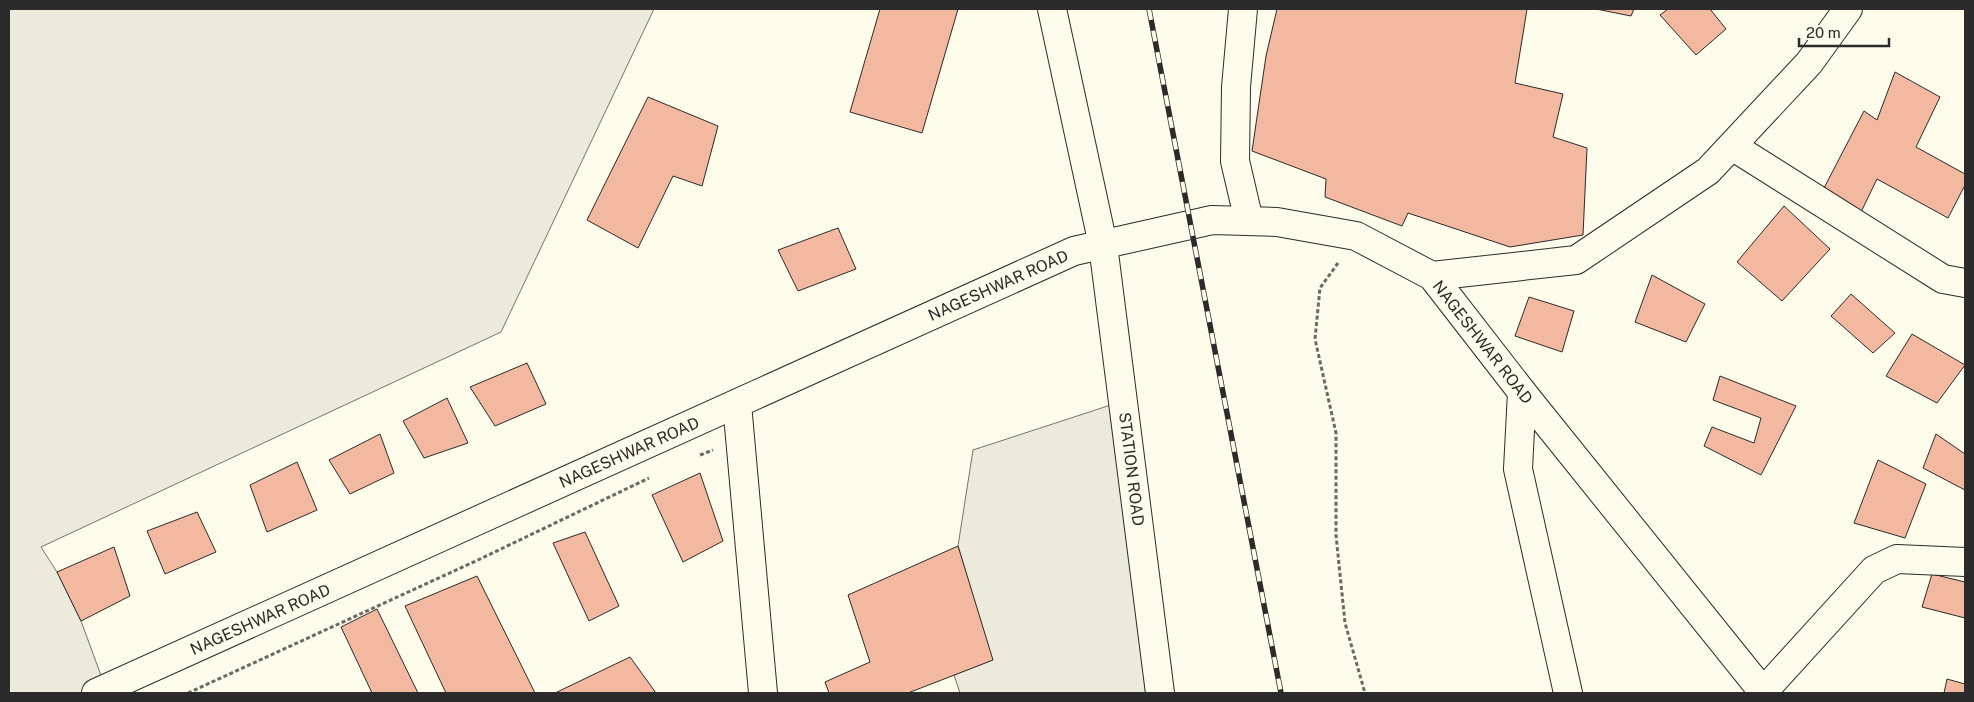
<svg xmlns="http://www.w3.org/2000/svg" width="1974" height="702" font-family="'Public Sans',sans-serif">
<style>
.green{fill:#ecebdb;stroke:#74746e}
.building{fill:#f2b8a0;stroke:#2b2b2b}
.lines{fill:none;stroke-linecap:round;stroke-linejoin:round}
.minor-casing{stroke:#2b2b2b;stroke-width:30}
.tertiary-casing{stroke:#2b2b2b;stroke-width:30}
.secondary-casing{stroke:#2b2b2b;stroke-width:30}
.primary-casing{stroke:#2b2b2b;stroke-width:30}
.path{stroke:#6a6964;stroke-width:3;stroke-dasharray:4 2.5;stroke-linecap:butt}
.minor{stroke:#fdfbea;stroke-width:28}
.tertiary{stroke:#fdfbea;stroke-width:28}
.secondary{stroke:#fdfbea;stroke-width:28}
.primary{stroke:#fdfbea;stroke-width:28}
.rail-casing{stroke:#2b2b2b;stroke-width:5.5}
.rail{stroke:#fdfbea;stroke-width:4;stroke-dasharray:11;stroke-linecap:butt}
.labels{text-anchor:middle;stroke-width:4;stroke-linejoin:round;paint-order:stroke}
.street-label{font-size:16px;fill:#2b2b2b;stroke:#fdfbea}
</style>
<rect width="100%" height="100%" fill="#fdfbea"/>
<path class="green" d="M9,9H654L501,332L41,547L57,572L81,621L106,689L96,693H9Z
M1123,401L1160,693H960L954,675L992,660L958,546L973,450Z"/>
<path class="building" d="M880,9H958L922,133L850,112Z
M1277,9H1527L1515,83L1563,94L1553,137L1587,148L1583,235L1510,247L1408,213L1402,226L1325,197L1326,179L1252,151L1266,56Z
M1596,9H1634L1631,16Z
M1668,9H1710L1726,29L1696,55L1660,15Z
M1895,72L1940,97L1916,147L1965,174V185L1948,218L1877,179L1861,212L1824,188L1864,111L1877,120Z
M648,97L718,126L702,186L673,176L638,248L587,220Z
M1784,206L1830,249L1782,301L1737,262Z
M838,228L856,269L798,291L778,250Z
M1652,275L1705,304L1686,342L1635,322Z
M1851,294L1895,333L1873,353L1831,316Z
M1529,297L1574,311L1562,352L1515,336Z
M1912,334L1965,365L1937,403L1886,376Z
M527,363L546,404L495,426L470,387Z
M1720,376L1796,406L1761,475L1704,446L1712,427L1754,443L1761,418L1713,400Z
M447,398L468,443L424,458L403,421Z
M380,434L394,473L350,494L329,460Z
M1936,434L1965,454V490L1923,468Z
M1878,460L1926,484L1905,538L1854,523Z
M297,462L317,510L267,532L250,485Z
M700,473L723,541L683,562L652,495Z
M197,512L216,552L165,574L147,531Z
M585,532L619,606L589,621L553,543Z
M958,546L993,660L908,693H829L825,682L870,662L848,595Z
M114,547L130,596L81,621L57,572Z
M1932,574L1965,582V618L1922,607Z
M477,576L535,693H446L405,606Z
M377,609L418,693H372L341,627Z
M630,657L656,693H555Z
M1947,679L1965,684V693H1944Z"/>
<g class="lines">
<defs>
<path id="minor" d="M1052,9L1103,245
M1243,9L1236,87L1235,161L1249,221
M1732,146L1943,279L1965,283
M1522,392L1518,469L1568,693
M737,404L763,693
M1763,692L1874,570L1897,559L1965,562"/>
<path id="tertiary" d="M1103,245L1160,693"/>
<path id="secondary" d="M1432,276L1576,260L1708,171L1809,63L1848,9"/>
<path id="primary" d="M96,693L1074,251L1212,220L1277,222L1356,236L1432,276L1522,392L1764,693"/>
</defs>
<use href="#minor" class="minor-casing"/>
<use href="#tertiary" class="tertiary-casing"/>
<use href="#secondary" class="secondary-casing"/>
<use href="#primary" class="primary-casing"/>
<path class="path" d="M1338,263L1320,288L1315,339L1336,433V535L1345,623L1365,693
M700,455L713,450
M188,693L478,560L649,478"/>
<use href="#minor" class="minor"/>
<use href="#tertiary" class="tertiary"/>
<use href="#secondary" class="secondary"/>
<use href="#primary" class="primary"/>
<defs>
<path id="rail" d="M1149,9L1281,693"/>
</defs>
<use href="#rail" class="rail-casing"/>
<use href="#rail" class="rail"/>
</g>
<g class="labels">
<g class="street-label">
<text transform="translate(998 285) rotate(-24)" y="6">NAGESHWAR ROAD</text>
<text transform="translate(1483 342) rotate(52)" y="6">NAGESHWAR ROAD</text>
<text transform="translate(629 452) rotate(-24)" y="6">NAGESHWAR ROAD</text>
<text transform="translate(1132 469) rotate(83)" y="6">STATION ROAD</text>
<text transform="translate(260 619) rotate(-24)" y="6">NAGESHWAR ROAD</text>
</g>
</g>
<rect width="1974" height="702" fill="none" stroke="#2b2b2b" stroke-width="20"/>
<path d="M1799 38v8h90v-8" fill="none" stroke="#2b2b2b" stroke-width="2.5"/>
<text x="1806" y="38" font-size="15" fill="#2b2b2b" stroke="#fdfbea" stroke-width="4" paint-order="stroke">20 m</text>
</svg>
